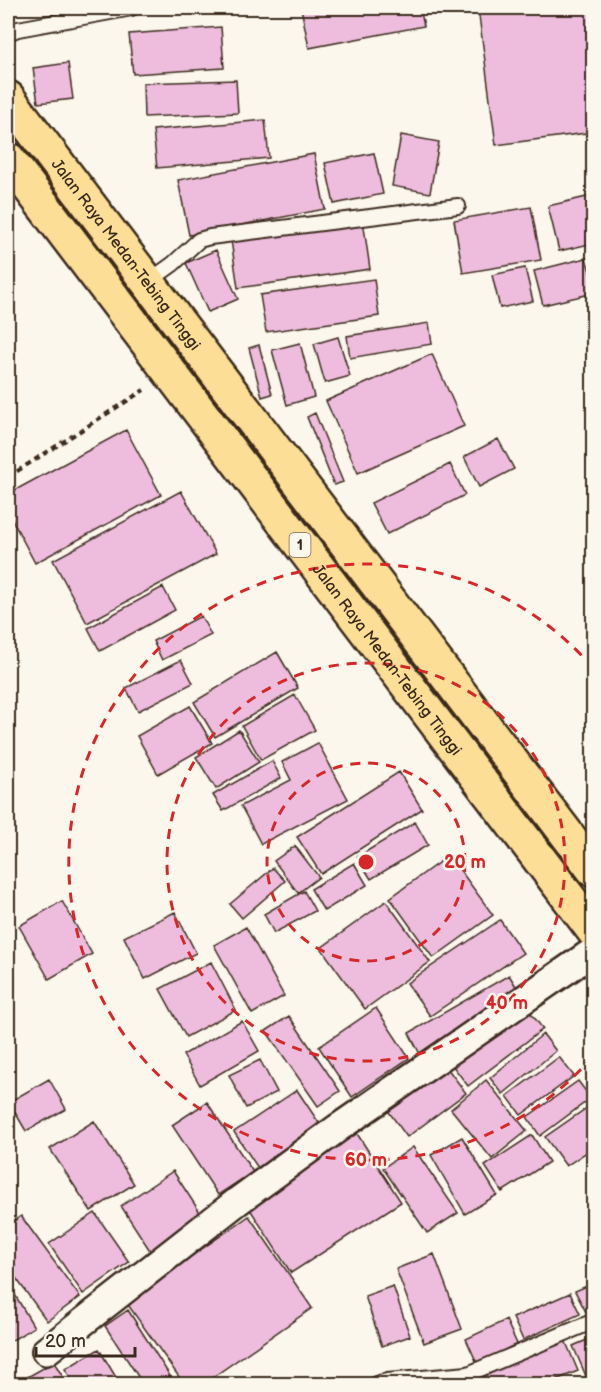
<svg xmlns="http://www.w3.org/2000/svg" width="601" height="1392" font-family="'Balsamiq Sans',sans-serif">
<style>
.building{fill:#eebddd;stroke:#3b2a1e;stroke-width:1.5}
.lines{fill:none;stroke-linecap:round;stroke-linejoin:round}
.lane-casing{stroke:#3b2a1e;stroke-width:18}
.street-casing{stroke:#3b2a1e;stroke-width:32}
.highway-casing{stroke:#3b2a1e;stroke-width:38}
.path{stroke:#3b2a1e;stroke-width:4;stroke-dasharray:6 4.5;stroke-linecap:butt}
.lane{stroke:#fbf7ec;stroke-width:14}
.street{stroke:#fbf7ec;stroke-width:27}
.highway{stroke:#fdde96;stroke-width:33}
.ring{fill:none;stroke:#d62828;stroke-width:3;stroke-dasharray:10 8}
.labels{text-anchor:middle;stroke-width:5;stroke-linejoin:round;paint-order:stroke}
.shield{fill:#fbf7ec;stroke:#75685c;stroke-width:1.5}
.shield-label{font-size:15px;font-weight:bold;fill:#3b2a1e}
.street-label{font-size:16px;fill:#3b2a1e;stroke:#fbf7ec}
.centre{fill:#d62828;stroke:#fbf7ec;stroke-width:3}
.ring-label{font-size:18px;text-anchor:middle;font-weight:bold;fill:#d62828;stroke:#fbf7ec;stroke-width:5;stroke-linejoin:round;paint-order:stroke}
</style>
<rect width="100%" height="100%" fill="#fbf7ec"/>
<filter id="ink" filterUnits="userSpaceOnUse"><feTurbulence type="fractalNoise" baseFrequency=".0167" numOctaves="2"/><feDisplacementMap in="SourceGraphic" scale="12" xChannelSelector="R" yChannelSelector="G"/><feConvolveMatrix kernelMatrix="1 2 1 2 8 2 1 2 1" color-interpolation-filters="sRGB"/></filter>
<g filter="url(#ink)">
<path class="building" d="M301,8H420L424,26L309,48Z
M478,8H594V132L496,145Z
M221,27L224,68L133,74L129,34Z
M68,63L73,99L38,103L33,68Z
M236,80L238,113L144,117L143,83Z
M265,120L269,158L157,168L153,130Z
M401,135L439,142L430,193L392,186Z
M374,153L383,194L334,204L325,163Z
M314,154L325,209L189,235L178,180Z
M591,196L594,205V243L559,251L548,206Z
M531,207L541,260L463,273L454,220Z
M363,220L370,269L238,288L231,240Z
M216,250L238,299L208,312L186,263Z
M586,258L594,285V293L543,305L534,271Z
M525,268L533,301L500,308L492,275Z
M374,279L379,316L266,332L260,295Z
M429,323L432,344L350,358L347,336Z
M338,337L350,376L325,383L314,344Z
M300,343L314,397L287,405L272,350Z
M259,345L272,394L262,397L249,348Z
M432,354L464,426L358,473L326,401Z
M315,413L343,482L334,485L307,417Z
M126,430L161,495L35,563L8,512V494Z
M498,439L514,469L479,487L464,457Z
M450,464L465,495L387,534L371,503Z
M181,491L216,554L87,623L53,560Z
M163,587L175,610L100,651L88,628Z
M201,616L211,635L162,660L153,641Z
M277,652L298,688L215,737L194,702Z
M181,660L193,683L138,711L126,688Z
M295,695L315,730L261,760L242,726Z
M190,706L212,743L158,774L137,736Z
M239,730L259,762L216,789L196,757Z
M318,743L348,799L261,844L241,806L291,780L282,762Z
M272,761L281,778L223,811L213,795Z
M399,772L422,809L321,874L297,837Z
M415,822L428,845L371,879L357,857Z
M295,846L319,877L298,893L274,861Z
M449,855L493,915L433,958L390,898Z
M354,863L367,885L324,911L311,889Z
M273,868L285,881L242,918L230,904Z
M304,891L315,911L274,933L264,914Z
M62,901L92,954L49,979L19,926Z
M386,901L430,962L365,1009L321,948Z
M175,912L196,953L145,979L124,937Z
M500,920L523,953L430,1016L407,983Z
M246,927L284,996L252,1014L214,945Z
M211,962L236,1010L186,1037L160,989Z
M509,975L522,996L420,1054L409,1033Z
M524,1004L543,1029L468,1086L449,1061Z
M376,1008L409,1058L352,1097L319,1047Z
M289,1016L340,1091L318,1106L266,1031Z
M242,1021L259,1051L200,1085L183,1055Z
M543,1034L556,1051L503,1094L490,1078Z
M559,1057L574,1076L521,1115L507,1096Z
M260,1060L277,1092L246,1108L229,1075Z
M444,1064L466,1093L407,1137L386,1108Z
M49,1079L66,1109L26,1131L9,1102Z
M486,1080L527,1131L492,1159L451,1109Z
M578,1081L591,1098L540,1136L527,1117Z
M297,1090L321,1126L258,1168L234,1132Z
M207,1102L253,1172L218,1195L172,1125Z
M591,1105L594,1108V1147L566,1166L545,1137Z
M94,1121L134,1184L91,1211L50,1149Z
M356,1132L401,1202L291,1273L246,1203Z
M532,1135L549,1162L502,1192L485,1166Z
M462,1137L497,1195L465,1214L431,1155Z
M413,1147L458,1213L427,1233L383,1168Z
M173,1171L203,1217L151,1252L121,1206Z
M95,1213L129,1262L83,1294L49,1244Z
M21,1216L80,1297L47,1321L8,1267V1225Z
M249,1216L312,1308L203,1384H184L126,1302Z
M434,1254L462,1329L424,1343L396,1269Z
M8,1283L34,1327L11,1341L8,1335Z
M594,1283V1309L586,1312L575,1291Z
M393,1286L410,1336L382,1346L365,1296Z
M570,1293L580,1314L523,1340L513,1318Z
M128,1310L170,1376L158,1384H143L105,1326Z
M506,1320L517,1344L477,1363L466,1339Z
M594,1337V1372L586,1376L573,1346Z
M565,1340L578,1371L546,1384H487L483,1375Z
M99,1349L120,1384H74L65,1369Z
M54,1362L67,1384H15Z
M594,1379V1384H581Z"/>
<g class="lines">
<defs>
<path id="lane" d="M8,33L18,29L132,8
M148,282L173,264L199,240L210,237L458,206
M376,1384L387,1381L468,1374L594,1321"/>
<path id="street" d="M46,1351L238,1201L338,1128L594,951"/>
<g id="highway">
<path id="s1" d="M8,98L594,870"/>
<path id="s2" d="M8,159L594,931"/>
</g>
</defs>
<use href="#lane" class="lane-casing"/>
<use href="#street" class="street-casing"/>
<use href="#highway" class="highway-casing"/>
<path class="path" d="M8,477L144,390"/>
<use href="#lane" class="lane"/>
<use href="#street" class="street"/>
<use href="#highway" class="highway"/>
</g>
</g>
<g class="ring">
<circle cx="366" cy="862" r="99"/>
<circle cx="366" cy="862" r="199"/>
<path d="M593 1056A298 298 0 1 1 593 668"/>
</g>
<g class="labels">
<rect class="shield" x="289.5" y="533" width="21" height="24" rx="4.5"/>
<g class="shield-label">
<text x="300" y="550">1</text>
</g>
<g class="street-label">
<text dy="6" stroke="none"><textPath href="#s1" startOffset="196">Jalan Raya Medan-Tebing Tinggi</textPath></text>
<text dy="6" stroke="none"><textPath href="#s2" startOffset="628">Jalan Raya Medan-Tebing Tinggi</textPath></text>
</g>
</g>
<circle cx="366" cy="862" r="9" class="centre"/>
<g class="ring-label">
<text x="465" y="868">20 m</text>
<text x="507" y="1009">40 m</text>
<text x="366" y="1166">60 m</text>
</g>
<rect width="601" height="1392" fill="none" stroke="#fbf7ec" stroke-width="30"/>
<rect x="15" y="15" width="571" height="1362" fill="none" stroke="#3b2a1e" stroke-width="2" filter="url(#ink)"/>
<path d="M36 1347v9h99v-9" fill="none" stroke="#3b2a1e" stroke-width="3"/>
<text x="45" y="1347" font-size="18" fill="#3b2a1e" stroke="#fbf7ec" stroke-width="4.5" paint-order="stroke">20 m</text>
</svg>
